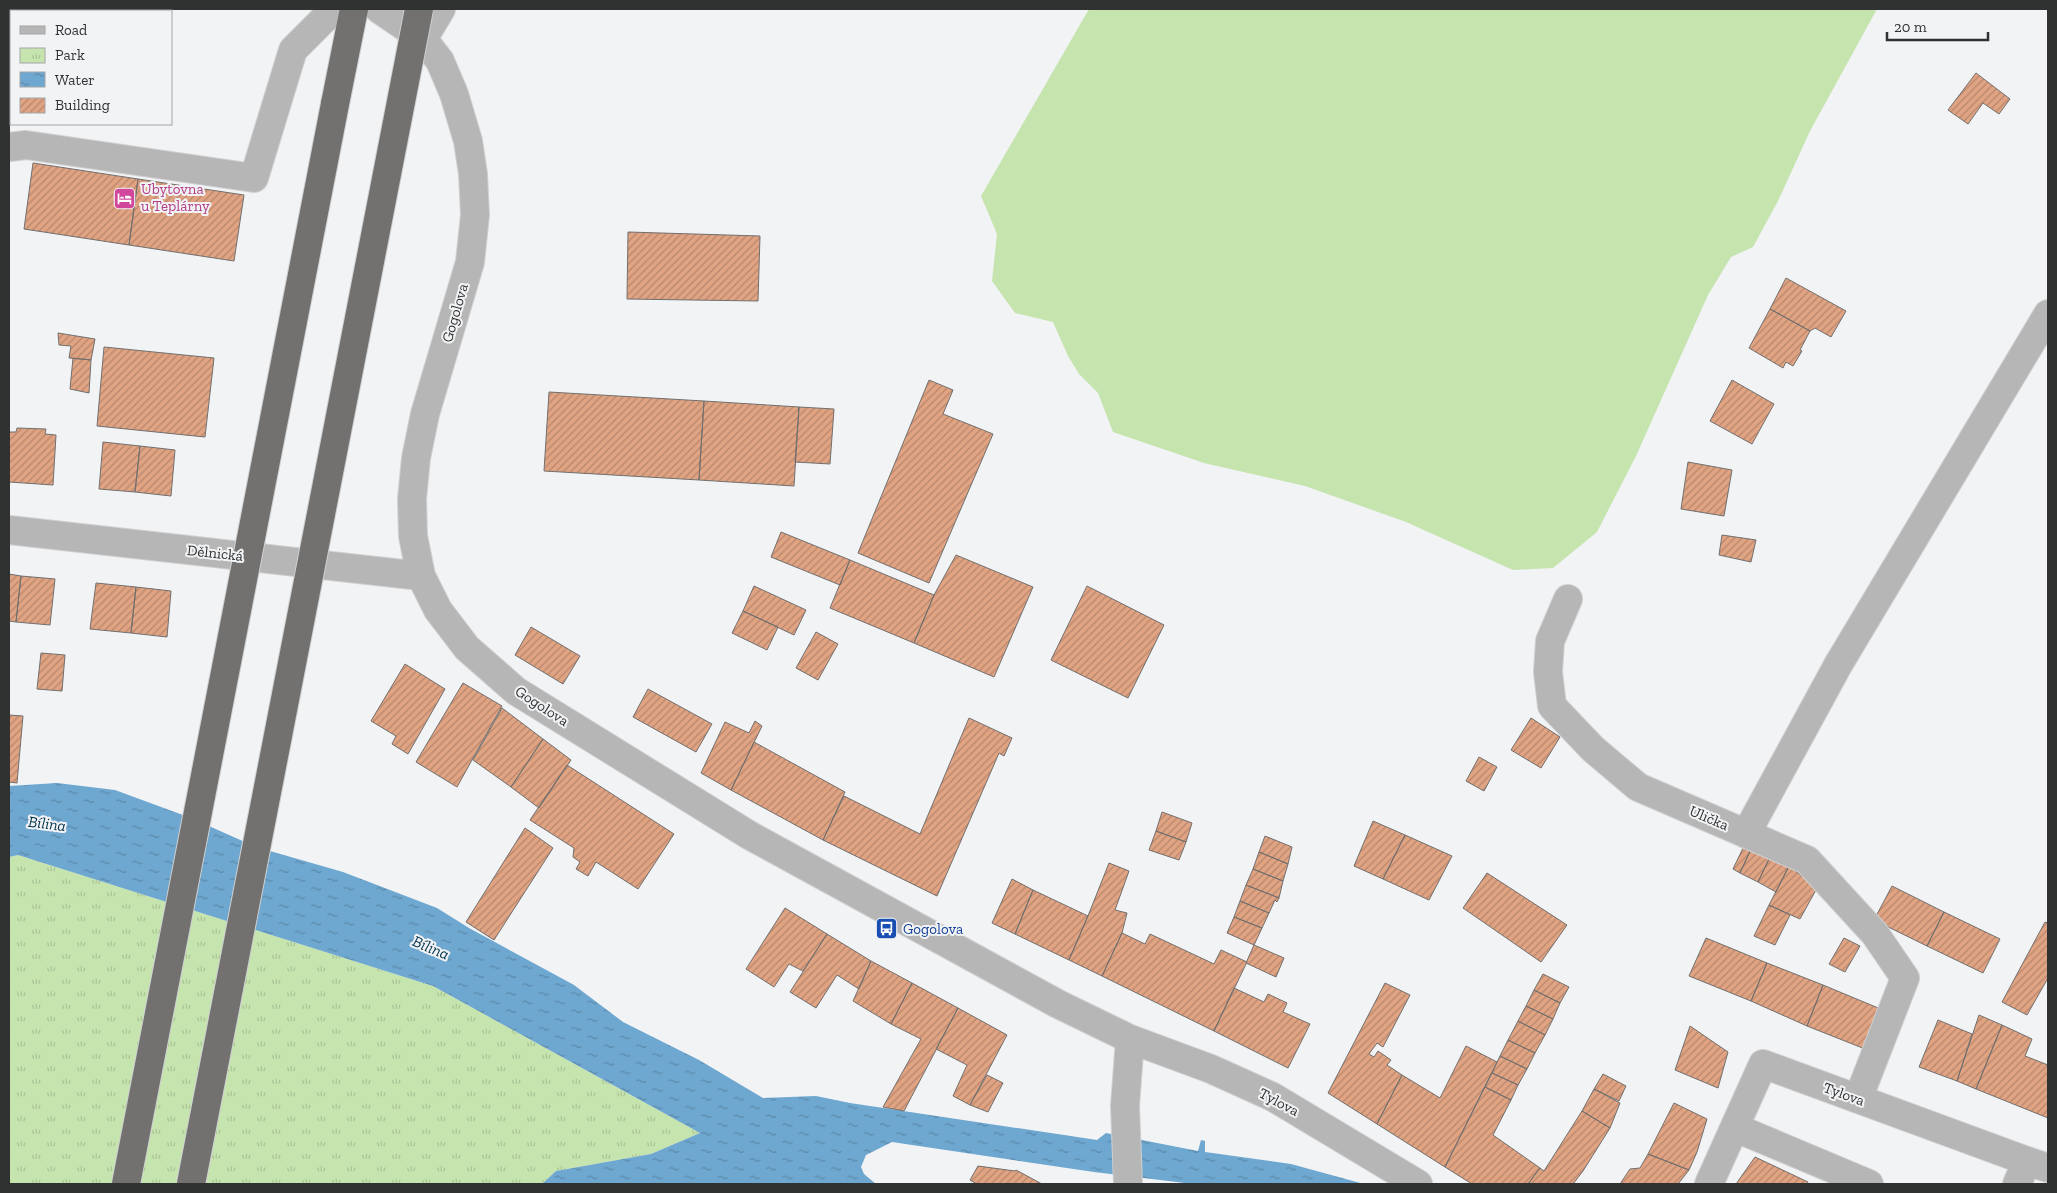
<svg xmlns="http://www.w3.org/2000/svg" width="2057" height="1193" font-family="'Zilla Slab',serif">
<style>
.green{fill:#c5e4ae}
.park{fill:url(#park-tufts)}
.water{fill:url(#water-ripples)}
.building{fill:url(#building-hatch);stroke:#716f6e}
.lines{fill:none;stroke-linecap:round;stroke-linejoin:round}
.minor-casing{stroke:#cfd0d2;stroke-width:30}
.highway-casing{stroke:#cfd0d2;stroke-width:30}
.minor{stroke:#b7b6b6;stroke-width:28}
.highway{stroke:#72716f;stroke-width:28}
.highway-bridge-casing{stroke:#cfd0d2;stroke-width:30;stroke-linecap:butt}
.highway-bridge{stroke:#72716f;stroke-width:28}
.labels{text-anchor:middle;stroke-width:4;stroke-linejoin:round;paint-order:stroke}
.hotel-label{font-size:15px;fill:#b23c85;stroke:#f2f3f5;text-anchor:start}
.street-label{font-size:15px;fill:#303131;stroke:#f2f3f5}
.transit-label{font-size:15px;fill:#164399;stroke:#f2f3f5;text-anchor:start}
.water-label{font-size:16px;font-style:italic;fill:#02334e;stroke:#f2f3f5}
</style>
<defs>
<pattern id="park-tufts" width="24" height="20" patternUnits="userSpaceOnUse" patternTransform="scale(1.25)"><rect width="24" height="20" fill="#c5e4ae"/><path d="M3 7l-1-3M5 7V3M7 7l1-3M15 17l-1-3M17 17v-4M19 17l1-3" fill="none" stroke="#aac496"/></pattern>
<pattern id="water-ripples" width="26" height="14" patternUnits="userSpaceOnUse" patternTransform="scale(1.25)"><rect width="26" height="14" fill="#6ea7d0"/><path d="M2 4q2-2 4 0t4 0M15 11q2-2 4 0t4 0" fill="none" stroke="#5b89a9"/></pattern>
<pattern id="building-hatch" width="6" height="6" patternUnits="userSpaceOnUse" patternTransform="scale(1.25)"><rect width="6" height="6" fill="#e1a483"/><path d="M-1 1l2-2M0 6l6-6M5 7l2-2" fill="none" stroke="#b7866c"/></pattern>
</defs>
<rect width="100%" height="100%" fill="#f2f3f5"/>
<path class="green" d="M1089,9H1877L1810,131L1778,201L1753,247L1731,257L1708,295L1636,456L1597,532L1553,568L1513,570L1406,522L1305,486L1204,463L1113,432L1098,393L1079,374L1068,356L1053,322L1015,313L992,281L997,234L981,196Z"/>
<path class="park" d="M18,855L433,986L700,1133L651,1154L556,1171L542,1184H9V857Z"/>
<path class="water" d="M57,783L115,790L191,818L256,847L343,872L437,908L469,928L574,985L623,1022L699,1060L763,1098L816,1096L850,1103L1097,1140L1106,1133L1198,1151L1201,1140L1205,1141V1152L1291,1164L1364,1184H1193L1094,1172L892,1142L866,1155L861,1167L864,1174L876,1184H542L556,1171L651,1154L700,1133L433,986L18,855L9,857V786Z"/>
<path class="building" d="M1976,73L2010,99L1999,114L1983,103L1968,124L1948,110Z
M33,163L138,179L129,245L24,229Z
M138,179L244,195L234,261L129,245Z
M628,232L760,236L758,301L627,299Z
M1786,278L1846,311L1831,337L1815,328L1810,331L1770,309Z
M1770,309L1810,331L1800,350L1802,351L1793,366L1786,362L1783,368L1749,348Z
M58,333L95,339L91,360L69,358L71,346L59,345Z
M104,347L214,358L205,437L97,426Z
M73,358L91,360L89,393L70,389Z
M929,380L953,390L943,414L993,434L929,583L858,553Z
M1732,380L1774,404L1752,444L1710,421Z
M549,392L704,401L699,480L544,471Z
M704,401L799,407L794,486L699,480Z
M799,407L834,409L830,464L795,462Z
M17,428L46,429L45,434L56,435L53,485L9,482V432H16Z
M103,442L140,446L135,492L99,489Z
M140,446L175,450L171,496L135,492Z
M1688,462L1732,470L1724,516L1681,509Z
M781,532L850,560L840,585L771,557Z
M1722,535L1756,540L1751,562L1719,555Z
M956,555L1033,587L994,677L914,643L934,595Z
M850,560L934,595L914,643L830,608Z
M9,574L21,576L16,622L9,621Z
M21,576L55,579L50,625L16,622Z
M96,583L136,587L131,633L90,629Z
M754,586L806,610L794,635L743,611Z
M1087,586L1164,625L1128,698L1051,660Z
M136,587L171,591L167,637L131,633Z
M743,611L778,627L767,650L732,633Z
M531,627L580,656L563,684L515,655Z
M816,632L838,644L818,680L796,668Z
M41,653L65,655L62,691L37,689Z
M405,664L445,689L408,754L392,744L396,736L371,721Z
M463,683L502,706L457,787L416,762Z
M648,689L712,724L696,752L633,717Z
M502,708L543,739L511,787L473,760Z
M9,715L23,716L17,783L9,782Z
M969,718L1012,738L1004,756L999,753L937,896L823,840L844,796L920,834Z
M1531,718L1560,737L1541,768L1511,750Z
M755,721L762,726L731,790L701,773L725,722L749,733Z
M543,739L571,760L539,808L511,787Z
M754,742L845,792L823,840L731,790Z
M1479,757L1497,767L1484,791L1466,781Z
M567,765L674,834L638,889L596,862L588,876L576,869L580,862L573,857L574,848L530,820Z
M1162,812L1192,823L1186,842L1156,831Z
M1373,821L1405,835L1383,879L1354,866Z
M525,828L553,848L494,940L466,922Z
M1156,831L1186,842L1179,860L1149,850Z
M1405,835L1452,856L1429,900L1383,879Z
M1265,836L1292,847L1288,864L1259,852Z
M1744,846L1751,849L1740,873L1733,869Z
M1751,849L1770,857L1758,882L1740,873Z
M1259,852L1288,864L1283,881L1253,869Z
M1770,857L1789,866L1776,892L1758,882Z
M1109,863L1129,871L1115,910L1127,913L1122,933L1102,976L1069,960L1088,916Z
M1789,866L1817,888L1800,919L1769,905Z
M1253,869L1283,881L1279,898L1246,885Z
M1487,873L1567,925L1541,962L1463,908Z
M1012,879L1033,890L1015,934L992,923Z
M1246,885L1279,898L1277,902L1275,900L1269,913L1240,901Z
M1892,886L1944,912L1927,946L1874,920Z
M1033,890L1088,916L1069,960L1015,934Z
M1240,901L1269,913L1262,928L1234,917Z
M1769,905L1790,915L1775,945L1754,936Z
M785,908L827,934L803,971L789,964L774,987L746,969Z
M1944,912L2000,939L1983,973L1927,946Z
M1234,917L1262,928L1254,945L1227,933Z
M2045,922L2048,923V978L2027,1015L2002,1002Z
M1122,933L1145,944L1150,934L1214,964L1221,950L1247,962L1214,1031L1102,976Z
M827,934L871,961L859,989L837,975L816,1008L790,992Z
M1706,938L1767,963L1751,1001L1689,976Z
M1844,938L1860,946L1845,972L1829,964Z
M1254,945L1284,958L1276,977L1246,963Z
M871,961L912,983L891,1024L853,1001Z
M1767,963L1823,985L1807,1026L1751,1001Z
M1543,974L1569,987L1560,1003L1534,990Z
M912,983L958,1008L904,1111L883,1107L921,1039L891,1024Z
M1385,983L1410,995L1383,1047L1377,1043L1369,1054L1374,1057L1378,1051L1391,1060L1387,1065L1402,1075L1377,1124L1328,1093Z
M1823,985L1883,1010L1865,1049L1807,1026Z
M1234,988L1264,1002L1268,994L1287,1003L1283,1012L1310,1024L1288,1068L1214,1031Z
M1534,990L1560,1003L1553,1019L1526,1006Z
M1526,1006L1553,1019L1545,1035L1518,1021Z
M958,1008L1007,1035L970,1105L953,1096L967,1065L936,1049Z
M1979,1015L2002,1025L1976,1089L1957,1081Z
M1938,1020L1972,1034L1957,1081L1919,1067Z
M1518,1021L1545,1035L1535,1053L1508,1040Z
M2002,1025L2032,1039L2025,1056L2048,1065V1118L1976,1089Z
M1690,1026L1728,1052L1718,1088L1675,1070Z
M1508,1040L1535,1053L1527,1069L1500,1056Z
M1466,1046L1497,1062L1445,1167L1377,1124L1402,1075L1440,1098Z
M1500,1056L1527,1069L1518,1085L1492,1073Z
M1492,1073L1518,1085L1511,1100L1485,1087Z
M1603,1074L1626,1086L1619,1101L1594,1089Z
M987,1075L1003,1083L988,1112L970,1105Z
M1485,1087L1511,1100L1493,1135L1540,1168L1528,1184H1472L1445,1167Z
M1594,1089L1620,1103L1610,1128L1582,1111Z
M1674,1103L1707,1119L1697,1152L1689,1170L1648,1154Z
M1582,1111L1610,1128L1583,1171L1573,1184H1528L1540,1168L1544,1171Z
M1648,1154L1689,1170L1678,1184H1620L1630,1169L1640,1168Z
M1755,1157L1808,1182L1807,1184H1736Z
M978,1166L1015,1171L1016,1170L1042,1184H977L970,1180Z"/>
<g class="lines">
<defs>
<path id="minor" d="M379,9L423,39L440,61L454,94L468,141L473,174L475,215L470,262L425,414L416,458L412,499L413,536L421,576L438,610L467,648L516,691L749,835L1058,1004L1130,1039L1211,1069L1273,1097L1418,1184
M423,39L441,9
M9,147L26,145L254,178L293,50L334,9
M9,530L421,576
M1568,599L1550,641L1548,672L1552,706L1593,749L1638,787L1807,860L1875,934L1905,978L1858,1099
M1746,834L1838,665L2048,314
M1736,1128L1869,1184
M1128,1184L1125,1106L1130,1039
M1709,1184L1763,1064L2027,1161L2048,1168
M2017,1184L2027,1161"/>
<path id="highway" d="M335,104L354,9"/>
</defs>
<use href="#minor" class="minor-casing"/>
<use href="#highway" class="highway-casing"/>
<use href="#minor" class="minor"/>
<use href="#highway" class="highway"/>
<defs>
<path id="highway-bridge" d="M126,1184L335,104
M191,1184L419,9"/>
</defs>
<use href="#highway-bridge" class="highway-bridge-casing"/>
<use href="#highway-bridge" class="highway-bridge"/>
</g>
<defs>
<symbol id="hotel-square" viewBox="-11 -11 22 22"><rect x="-9" y="-9" width="18" height="18" rx="4" fill="#d1479c" stroke="#f2f3f5"/><path d="M-6-4.5h1.5V1H6V5H4.5V3h-9V5H-6ZM-4 0a1.8 1.8 0 1 1 3.6 0ZM.5 0V-2.5h3Q6-2.5 6 0Z" fill="#fff"/></symbol>
<symbol id="bus-square" viewBox="-11 -11 22 22"><rect x="-9" y="-9" width="18" height="18" rx="4" fill="#1a4fb4" stroke="#f2f3f5"/><path d="M-5-6H5V4H4V6H2V4H-2V6H-4V4H-5ZM-3.5-4V0h7V-4ZM-3.5 1.2v1.5H-2V1.2ZM2 1.2v1.5H3.5V1.2Z" fill="#fff"/></symbol>
</defs>
<g fill-rule="evenodd">
<use href="#hotel-square" x="112" y="186" width="25" height="25"/>
<use href="#bus-square" x="874" y="916" width="25" height="25"/>
</g>
<g class="labels">
<g class="hotel-label">
<text x="141" y="194">Ubytovna<tspan x="141" dy="17">u Teplárny</tspan></text>
</g>
<g class="street-label">
<text transform="translate(455 313) rotate(-74)" y="5">Gogolova</text>
<text transform="translate(215 553) rotate(6)" y="5">Dělnická</text>
<text transform="translate(542 706) rotate(33)" y="5">Gogolova</text>
<text transform="translate(1709 818) rotate(23)" y="5">Ulička</text>
<text transform="translate(1844 1094) rotate(20)" y="5">Tylova</text>
<text transform="translate(1279 1102) rotate(28)" y="5">Tylova</text>
</g>
<g class="transit-label">
<text x="903" y="934">Gogolova</text>
</g>
<g class="water-label">
<text transform="translate(47 823) rotate(7)" y="6">Bílina</text>
<text transform="translate(431 947) rotate(23)" y="6">Bílina</text>
</g>
</g>
<rect width="2057" height="1193" fill="none" stroke="#303131" stroke-width="20"/>
<rect x="10" y="10" width="162" height="115" fill="#f2f3f5" stroke="#a4a5a7"/>
<rect x="20" y="26" width="25" height="8" fill="#b7b6b6" stroke="#a4a5a7"/>
<text x="55" y="35" font-size="15" fill="#303131">Road</text>
<rect x="20" y="48" width="25" height="15" fill="url(#park-tufts)" stroke="#a4a5a7"/>
<text x="55" y="60" font-size="15" fill="#303131">Park</text>
<rect x="20" y="72" width="25" height="15" fill="url(#water-ripples)" stroke="#a4a5a7"/>
<text x="55" y="85" font-size="15" fill="#303131">Water</text>
<rect x="20" y="98" width="25" height="15" fill="url(#building-hatch)" stroke="#a4a5a7"/>
<text x="55" y="110" font-size="15" fill="#303131">Building</text>
<path d="M1887 32v8h101v-8" fill="none" stroke="#303131" stroke-width="2.5"/>
<text x="1894" y="32" font-size="15" fill="#303131" stroke="#f2f3f5" stroke-width="4" paint-order="stroke">20 m</text>
</svg>
